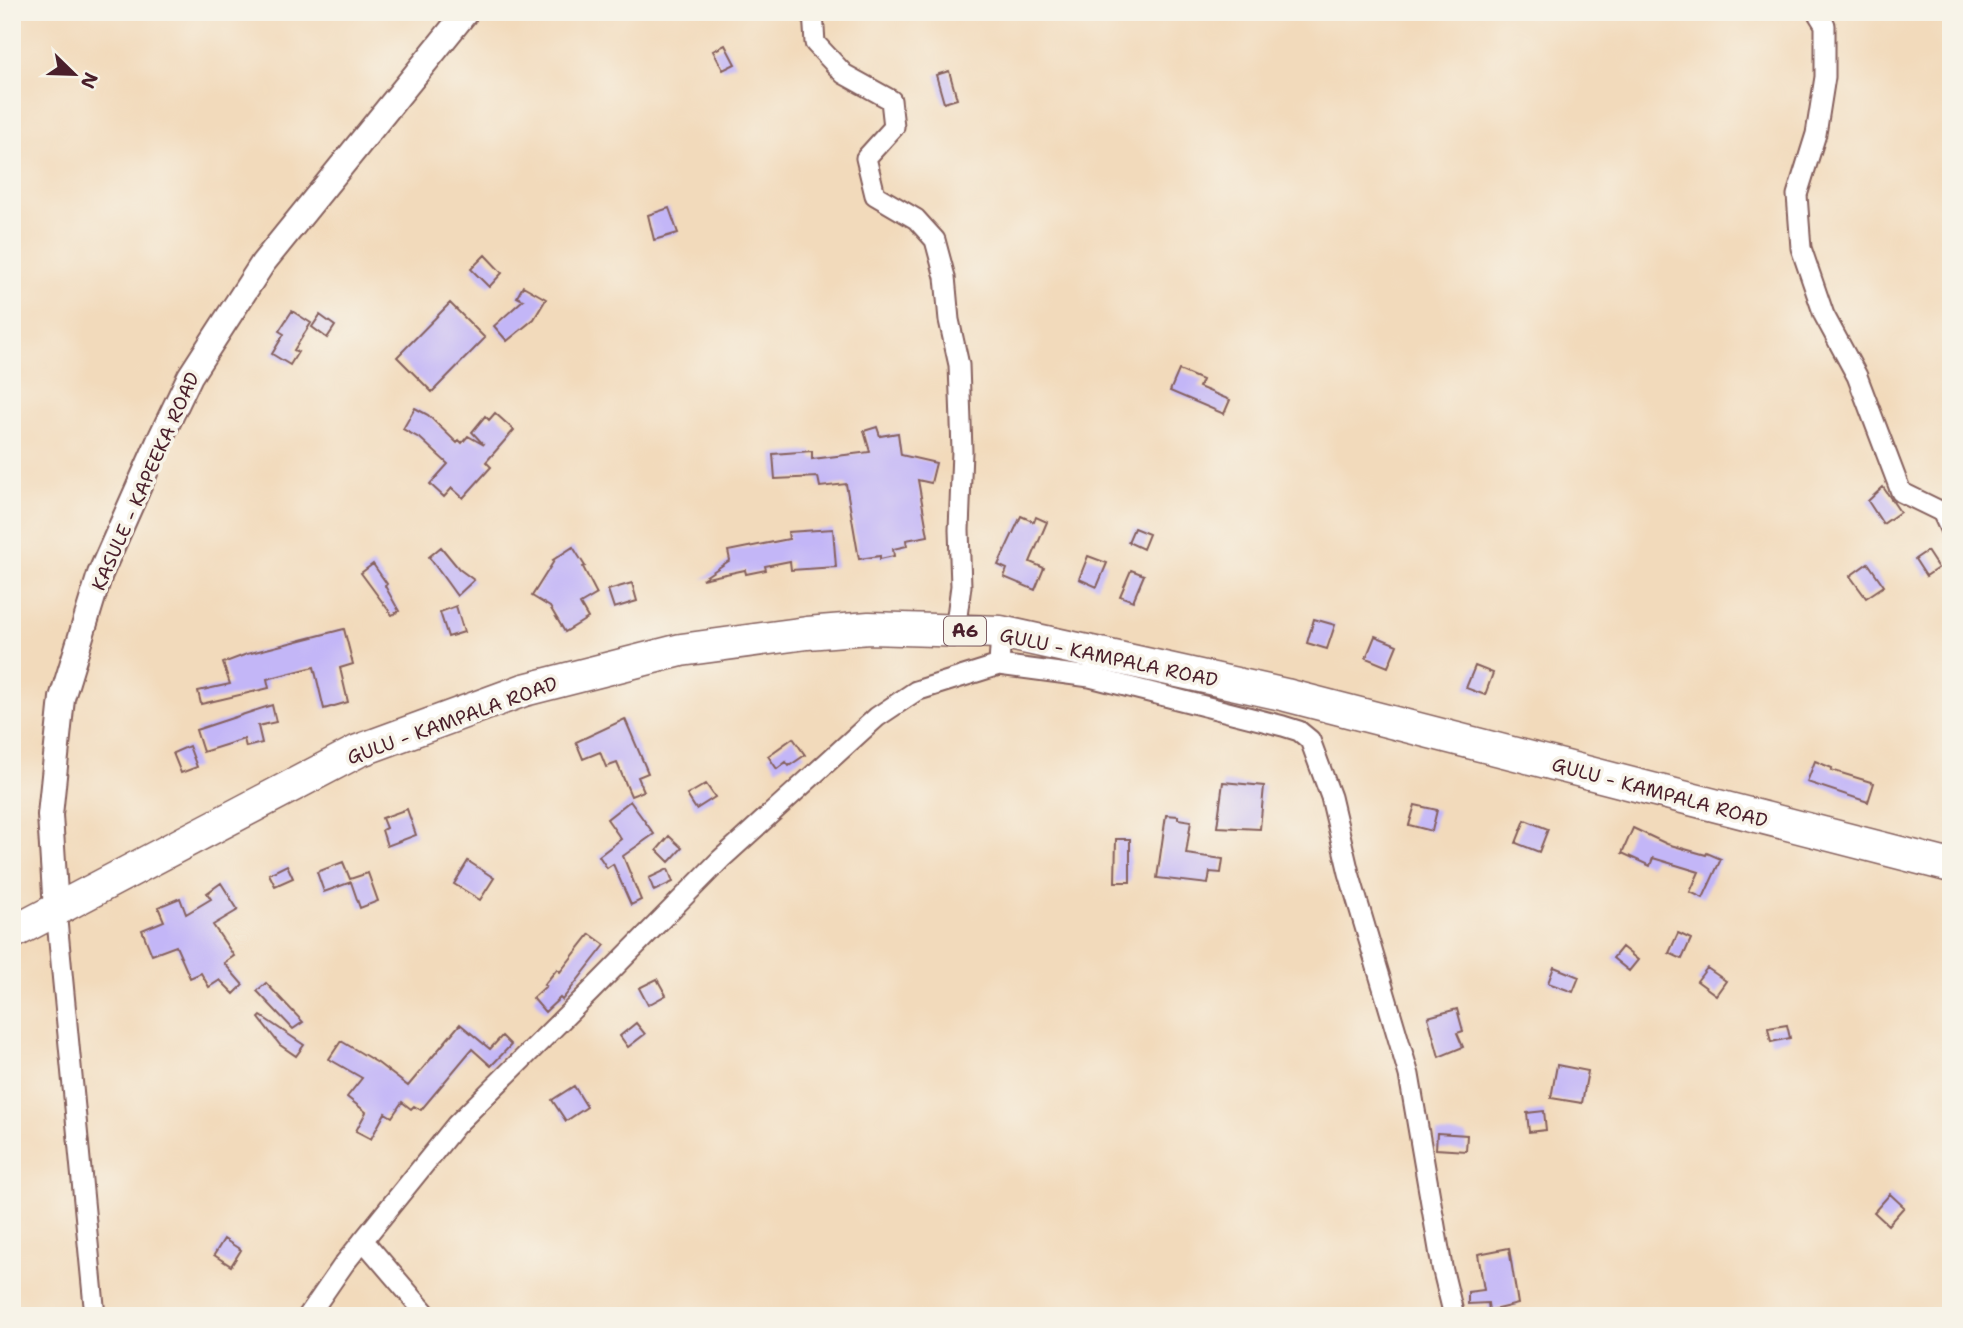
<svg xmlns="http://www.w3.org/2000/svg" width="1963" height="1328" font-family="'Shantell Sans',sans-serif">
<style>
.building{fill:#c3b6f7}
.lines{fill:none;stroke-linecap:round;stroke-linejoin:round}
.minor-casing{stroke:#85605d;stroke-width:23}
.tertiary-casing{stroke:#85605d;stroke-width:28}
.primary-casing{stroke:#85605d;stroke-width:35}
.minor{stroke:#fff;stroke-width:19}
.tertiary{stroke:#fff;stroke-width:24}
.primary{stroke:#fff;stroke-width:32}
.labels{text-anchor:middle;stroke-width:7;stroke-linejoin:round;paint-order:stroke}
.shield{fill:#f7f3e8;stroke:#7e5f64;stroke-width:2}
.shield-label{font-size:18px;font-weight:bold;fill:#4a1f2b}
.street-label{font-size:19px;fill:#4a1f2b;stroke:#f7f3e8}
</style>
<rect width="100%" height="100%" fill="#f7f3e8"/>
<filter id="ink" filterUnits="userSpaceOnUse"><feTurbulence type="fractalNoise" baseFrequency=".0143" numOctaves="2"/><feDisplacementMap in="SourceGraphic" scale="14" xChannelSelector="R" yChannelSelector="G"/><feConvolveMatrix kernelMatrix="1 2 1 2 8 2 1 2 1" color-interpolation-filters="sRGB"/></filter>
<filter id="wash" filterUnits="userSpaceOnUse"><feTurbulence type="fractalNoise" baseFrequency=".00686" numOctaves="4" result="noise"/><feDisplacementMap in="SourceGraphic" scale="28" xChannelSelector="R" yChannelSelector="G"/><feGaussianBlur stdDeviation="1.57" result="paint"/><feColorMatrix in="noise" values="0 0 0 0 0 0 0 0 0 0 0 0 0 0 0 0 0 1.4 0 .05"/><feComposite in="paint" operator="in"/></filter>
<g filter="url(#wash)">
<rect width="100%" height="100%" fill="#f2dabb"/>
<g id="blocks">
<path class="building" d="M725,45L735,64L723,70L713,51Z
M949,71L957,99L944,103L936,75Z
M669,208L678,233L654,240L648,215Z
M485,255L502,273L489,287L471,269Z
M523,286L546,299L534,319L507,341L494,326L523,300L517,297Z
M450,303L485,338L432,392L397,357Z
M292,311L311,323L294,350L298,352L290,365L272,354L284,334L279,331Z
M320,315L335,326L327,338L312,327Z
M1179,370L1202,380L1199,387L1230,400L1224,414L1170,391Z
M415,408L428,415L457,443L459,440L462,443L468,436L484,445L472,432L485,416L489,420L495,413L514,430L486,462L491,467L463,498L452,488L444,497L430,484L448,464L421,439L403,429Z
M877,427L880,436L898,433L901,455L936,463L931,483L918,480L928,536L906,540L907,546L893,549L894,556L880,559V556L859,559L846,484L820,487L818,477L775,479L773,454L812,451V459L870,452L864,431Z
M1883,487L1900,512L1883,524L1868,501Z
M1021,516L1034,522L1036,517L1047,522L1030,562L1044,568L1035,590L1004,577L1007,569L998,565Z
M1134,528L1149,534L1143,549L1128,542Z
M833,529L836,567L791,570L790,561L765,566L766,570L746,574L745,570L702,579L730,560L728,551L789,539L788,532Z
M441,547L459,569L474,580L457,596L429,557Z
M573,547L585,566L583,567L597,594L580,604L588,618L565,632L550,607L532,596L554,561L553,560Z
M1927,551L1938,568L1926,576L1915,559Z
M1088,556L1107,563L1097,587L1079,579Z
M1868,563L1884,586L1866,598L1850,576Z
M373,564L387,584L385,586L399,611L392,615L361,573Z
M1131,570L1144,575L1133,601L1120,596Z
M632,583L637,601L614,608L608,590Z
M456,606L464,632L448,637L440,612Z
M1314,619L1335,625L1327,649L1307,643Z
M344,629L353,664L340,668L348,702L324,709L314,667L267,679L269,688L201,704L198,691L230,684L223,663L247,654Z
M1375,636L1397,645L1388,667L1366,658Z
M1475,666L1493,673L1485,695L1466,688Z
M272,705L276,722L258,726L262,743L246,747L244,739L203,752L196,730Z
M625,719L648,773L638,777L644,791L631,796L617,763L606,767L600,752L583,759L576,742Z
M793,738L805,755L789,766L786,762L777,769L768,756Z
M189,746L197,767L181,773L173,753Z
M1815,761L1832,768L1831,770L1874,783L1868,802L1807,782Z
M1223,782L1264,786L1260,829L1217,827Z
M706,784L715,797L696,809L687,795Z
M630,801L654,834L623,856L641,900L631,905L613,864L607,868L599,856L621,839L607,819Z
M1415,805L1437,810L1432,831L1409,825Z
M407,809L416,835L387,846L382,830L386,828L382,818Z
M1166,815L1178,816V819L1191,821L1186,854L1223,859L1221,873L1210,872L1208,884L1157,878Z
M1525,820L1548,829L1539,852L1516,843Z
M1633,828L1667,844L1706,855L1707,853L1721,859L1703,898L1690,892L1699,872L1653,858L1650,866L1622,853Z
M669,836L682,848L669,862L657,850Z
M1116,839H1130V882H1115Z
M468,861L494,878L480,900L454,884Z
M343,862L350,879L368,873L378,901L360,908L351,882L324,892L317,872Z
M287,865L293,878L275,886L269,874Z
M668,869L673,882L654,891L649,878Z
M221,883L238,910L213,925L234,956L224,963L243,985L234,994L220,980L209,987L201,973L190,978L176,946L152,955L142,930L164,921L158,907L180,898L186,914L211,899L207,893Z
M1678,933L1691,939L1682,959L1669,953Z
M590,934L605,945L562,1000L560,998L545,1012L533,998L546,986L544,985L557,969L560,972Z
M1622,947L1638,960L1629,971L1613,958Z
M1554,967L1579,977L1573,992L1548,983Z
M1707,968L1726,981L1716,995L1697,981Z
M657,979L666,995L648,1005L639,988Z
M266,983L303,1022L293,1029L257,991Z
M1457,1009L1463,1031L1457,1033L1463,1047L1439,1057L1428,1017Z
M261,1016L304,1045L296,1056L280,1045L259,1018Z
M636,1023L645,1034L628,1047L620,1036Z
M460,1024L490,1049L502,1036L511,1045L491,1066L472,1049L421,1110L414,1106L411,1109L402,1102L392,1117L385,1113L371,1139L356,1131L366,1112L347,1097L362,1078L329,1059L341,1041L378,1063L408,1086Z
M1787,1025L1790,1038L1771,1042L1768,1028Z
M1557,1065L1588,1071L1582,1103L1551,1098Z
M574,1086L587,1107L566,1121L552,1100Z
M1544,1111L1546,1130L1529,1132L1527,1113Z
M1437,1133L1467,1135L1466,1151L1436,1149Z
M1890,1194L1904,1207L1888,1225L1874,1212Z
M224,1239L241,1250L231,1266L214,1255Z
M1509,1248L1518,1304L1489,1311L1488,1303L1468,1304V1292L1484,1290L1478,1254Z"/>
</g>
</g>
<g filter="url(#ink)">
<use href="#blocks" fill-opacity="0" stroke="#85605d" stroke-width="2"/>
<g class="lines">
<defs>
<path id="minor" d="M813,12L815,43L844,74L891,100L894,127L866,158L875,195L916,219L935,240L945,277L949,320L959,365L962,451L959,530L961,586L955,631
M1817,12L1825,25V77L1816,134L1797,195L1801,248L1824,315L1857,376L1901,492L1942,512L1951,531
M999,665L1090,677L1283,726L1299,731L1310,740L1331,797L1349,873L1409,1075L1442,1267L1454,1316
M56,910L95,1316
M363,1240L428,1316
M308,1316L344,1264L456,1125L590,992L721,859L877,717L916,691L999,665L1001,632"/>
<path id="tertiary" d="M56,910L50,815L62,698L100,574L159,441L190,376L263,263L466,12"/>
<path id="primary" d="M12,933L358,751L524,690L681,650L807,633L869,628L1001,632L1286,695L1951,866"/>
</defs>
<use href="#minor" class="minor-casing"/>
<use href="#tertiary" class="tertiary-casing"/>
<use href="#primary" class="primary-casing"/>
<use href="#minor" class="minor"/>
<use href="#tertiary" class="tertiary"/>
<use href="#primary" class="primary"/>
</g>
</g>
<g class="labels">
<rect class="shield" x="944" y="616.5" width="42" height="29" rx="5"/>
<g class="shield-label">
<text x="965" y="637">A6</text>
</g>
<g class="street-label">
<text transform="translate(145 481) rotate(-66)" y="7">KASULE - KAPEEKA ROAD</text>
<text transform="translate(1109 657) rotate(12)" y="7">GULU - KAMPALA ROAD</text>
<text transform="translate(452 720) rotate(-20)" y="7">GULU - KAMPALA ROAD</text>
<text transform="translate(1660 792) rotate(15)" y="7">GULU - KAMPALA ROAD</text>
</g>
</g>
<rect width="1963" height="1328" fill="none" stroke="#f7f3e8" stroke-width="42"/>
<g transform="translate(74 74) rotate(113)" stroke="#f7f3e8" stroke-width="5" paint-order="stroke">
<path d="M0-5L12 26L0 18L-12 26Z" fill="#4a1f2b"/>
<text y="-10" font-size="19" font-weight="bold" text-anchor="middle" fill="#4a1f2b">N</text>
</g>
</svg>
